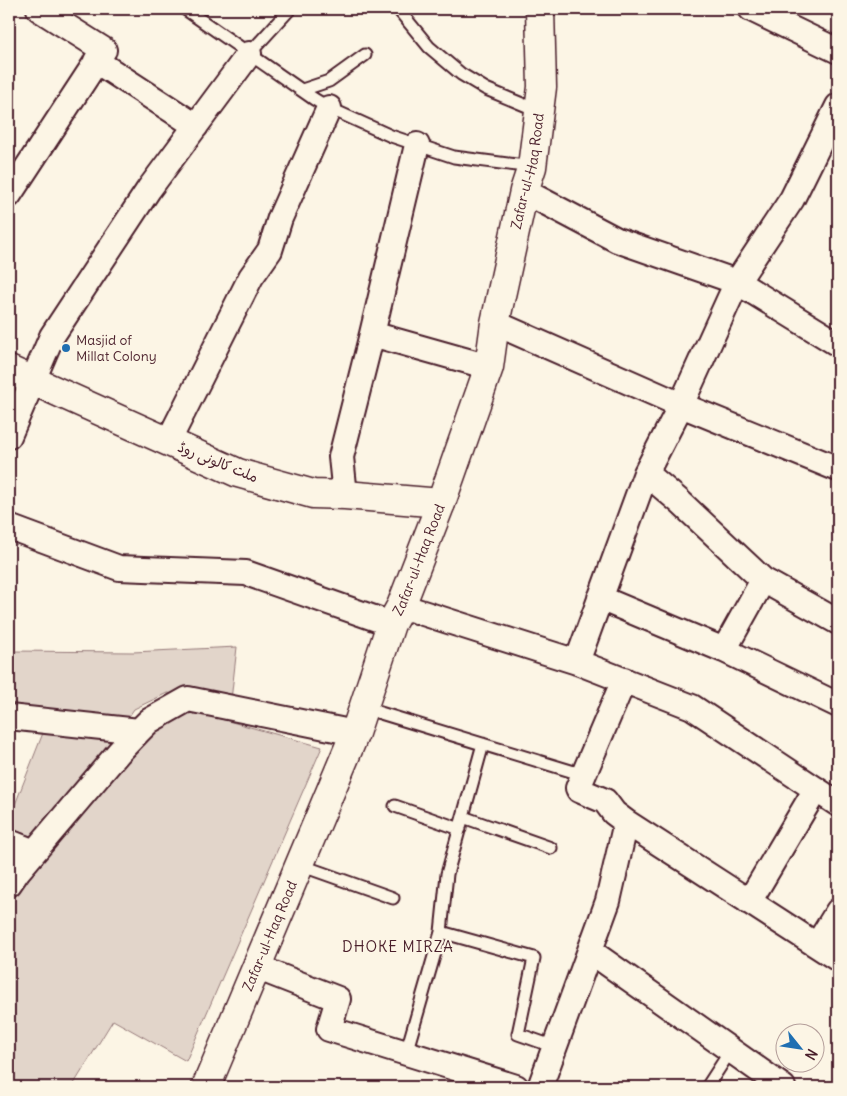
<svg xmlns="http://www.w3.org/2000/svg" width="847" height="1096" font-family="Delius,'Playpen Sans Arabic',sans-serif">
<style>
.green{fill:#e2d5ca;stroke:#967a7a}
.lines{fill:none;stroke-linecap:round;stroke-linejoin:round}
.service-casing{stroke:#4a1f2b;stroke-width:15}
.minor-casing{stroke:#4a1f2b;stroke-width:28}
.tertiary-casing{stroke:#4a1f2b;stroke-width:31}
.service{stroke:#fcf5e5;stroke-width:11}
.minor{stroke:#fcf5e5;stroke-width:24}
.tertiary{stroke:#fcf5e5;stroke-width:28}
.poi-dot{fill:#1f6fb2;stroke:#fcf5e5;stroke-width:2}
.labels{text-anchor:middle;stroke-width:4.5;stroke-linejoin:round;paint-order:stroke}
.street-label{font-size:14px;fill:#4a1f2b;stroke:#fcf5e5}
.poi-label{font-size:14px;fill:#4a1f2b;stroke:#fcf5e5;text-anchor:start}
.neighbourhood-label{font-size:15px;letter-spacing:1px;fill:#4a1f2b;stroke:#fcf5e5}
</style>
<rect width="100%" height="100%" fill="#fcf5e5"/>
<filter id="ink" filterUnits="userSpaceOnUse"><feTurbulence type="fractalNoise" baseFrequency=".02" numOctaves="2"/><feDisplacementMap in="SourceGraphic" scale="10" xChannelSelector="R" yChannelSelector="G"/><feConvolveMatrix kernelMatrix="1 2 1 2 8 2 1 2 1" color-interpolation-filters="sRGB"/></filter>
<g filter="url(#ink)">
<path class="green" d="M237,647L231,700L167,693L134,709L60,816L31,836L9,828V820L43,733L46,716L9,710V655L10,651L133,652Z
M182,710L210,716L322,747L186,1061L113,1020L72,1087H23L9,1082V897L115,768Z"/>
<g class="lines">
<defs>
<path id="service" d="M185,9L314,99L329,108L391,136L454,157L532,167
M398,9L429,47L461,74L486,89L539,111
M249,54L290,9
M302,90L329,81L365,55
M364,708L584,775
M395,806L460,829
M463,817L551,848
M300,865L393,898
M441,932L534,958L518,1034L555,1047
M406,1053L441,932L447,874L483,744
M707,1087L731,1050"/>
<path id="minor" d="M751,9L838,51
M96,61L196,126
M524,191L617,240L737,282L838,344
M9,195L104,50L39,9
M495,323L681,405L838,469
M372,334L489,367
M9,436L52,336L149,189L249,54
M168,442L251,277L270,250L280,218L329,108
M646,473L679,501L763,580L838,622
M345,495L341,457L372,334L417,145
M9,527L119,568L246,573L391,624
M600,598L724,650L838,705
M401,606L577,662L692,707L838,804
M724,650L763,580
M577,662L646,473L681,405L737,282L792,199L838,106
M624,680L578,788L579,790L605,801L614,813L626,822L838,959
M9,717L139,731
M9,842L34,852
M9,884L18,871L119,752L139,731L149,721L188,699L355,733
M749,902L816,789
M817,945L838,911
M590,951L783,1087
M256,967L338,999L329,1029L516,1087
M540,1087L608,901L626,822"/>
<g id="tertiary">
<path d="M9,370L238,473L313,494L345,495L441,503"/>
<path id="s1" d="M206,1087L355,733L391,624L401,606L441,503L489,367L495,323L524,191L532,167L542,87L540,9"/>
</g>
</defs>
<use href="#service" class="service-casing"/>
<use href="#minor" class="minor-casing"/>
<use href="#tertiary" class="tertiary-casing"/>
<use href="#service" class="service"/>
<use href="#minor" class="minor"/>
<use href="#tertiary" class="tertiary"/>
</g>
</g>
<circle class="poi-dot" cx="66" cy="348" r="5"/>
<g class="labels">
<g class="street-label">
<text dy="5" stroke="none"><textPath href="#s1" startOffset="974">Zafar-ul-Haq Road</textPath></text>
<text transform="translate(218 462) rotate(22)" y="5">ملت کالونی روڈ</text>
<text dy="5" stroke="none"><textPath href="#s1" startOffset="569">Zafar-ul-Haq Road</textPath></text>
<text dy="5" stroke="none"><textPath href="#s1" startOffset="164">Zafar-ul-Haq Road</textPath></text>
</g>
<g class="poi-label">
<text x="76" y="345">Masjid of<tspan x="76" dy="16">Millat Colony</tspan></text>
</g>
<g class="neighbourhood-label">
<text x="398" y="952">DHOKE MIRZA</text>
</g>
</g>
<rect width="847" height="1096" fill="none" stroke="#fcf5e5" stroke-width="30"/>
<rect x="15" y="15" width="817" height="1066" fill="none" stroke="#4a1f2b" stroke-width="2" filter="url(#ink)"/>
<g transform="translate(800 1048) rotate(120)"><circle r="24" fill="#fcf5e5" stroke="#b59f9b"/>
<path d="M0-4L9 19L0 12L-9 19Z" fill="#1f6fb2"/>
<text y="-8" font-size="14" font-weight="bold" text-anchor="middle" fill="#4a1f2b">N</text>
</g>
</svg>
